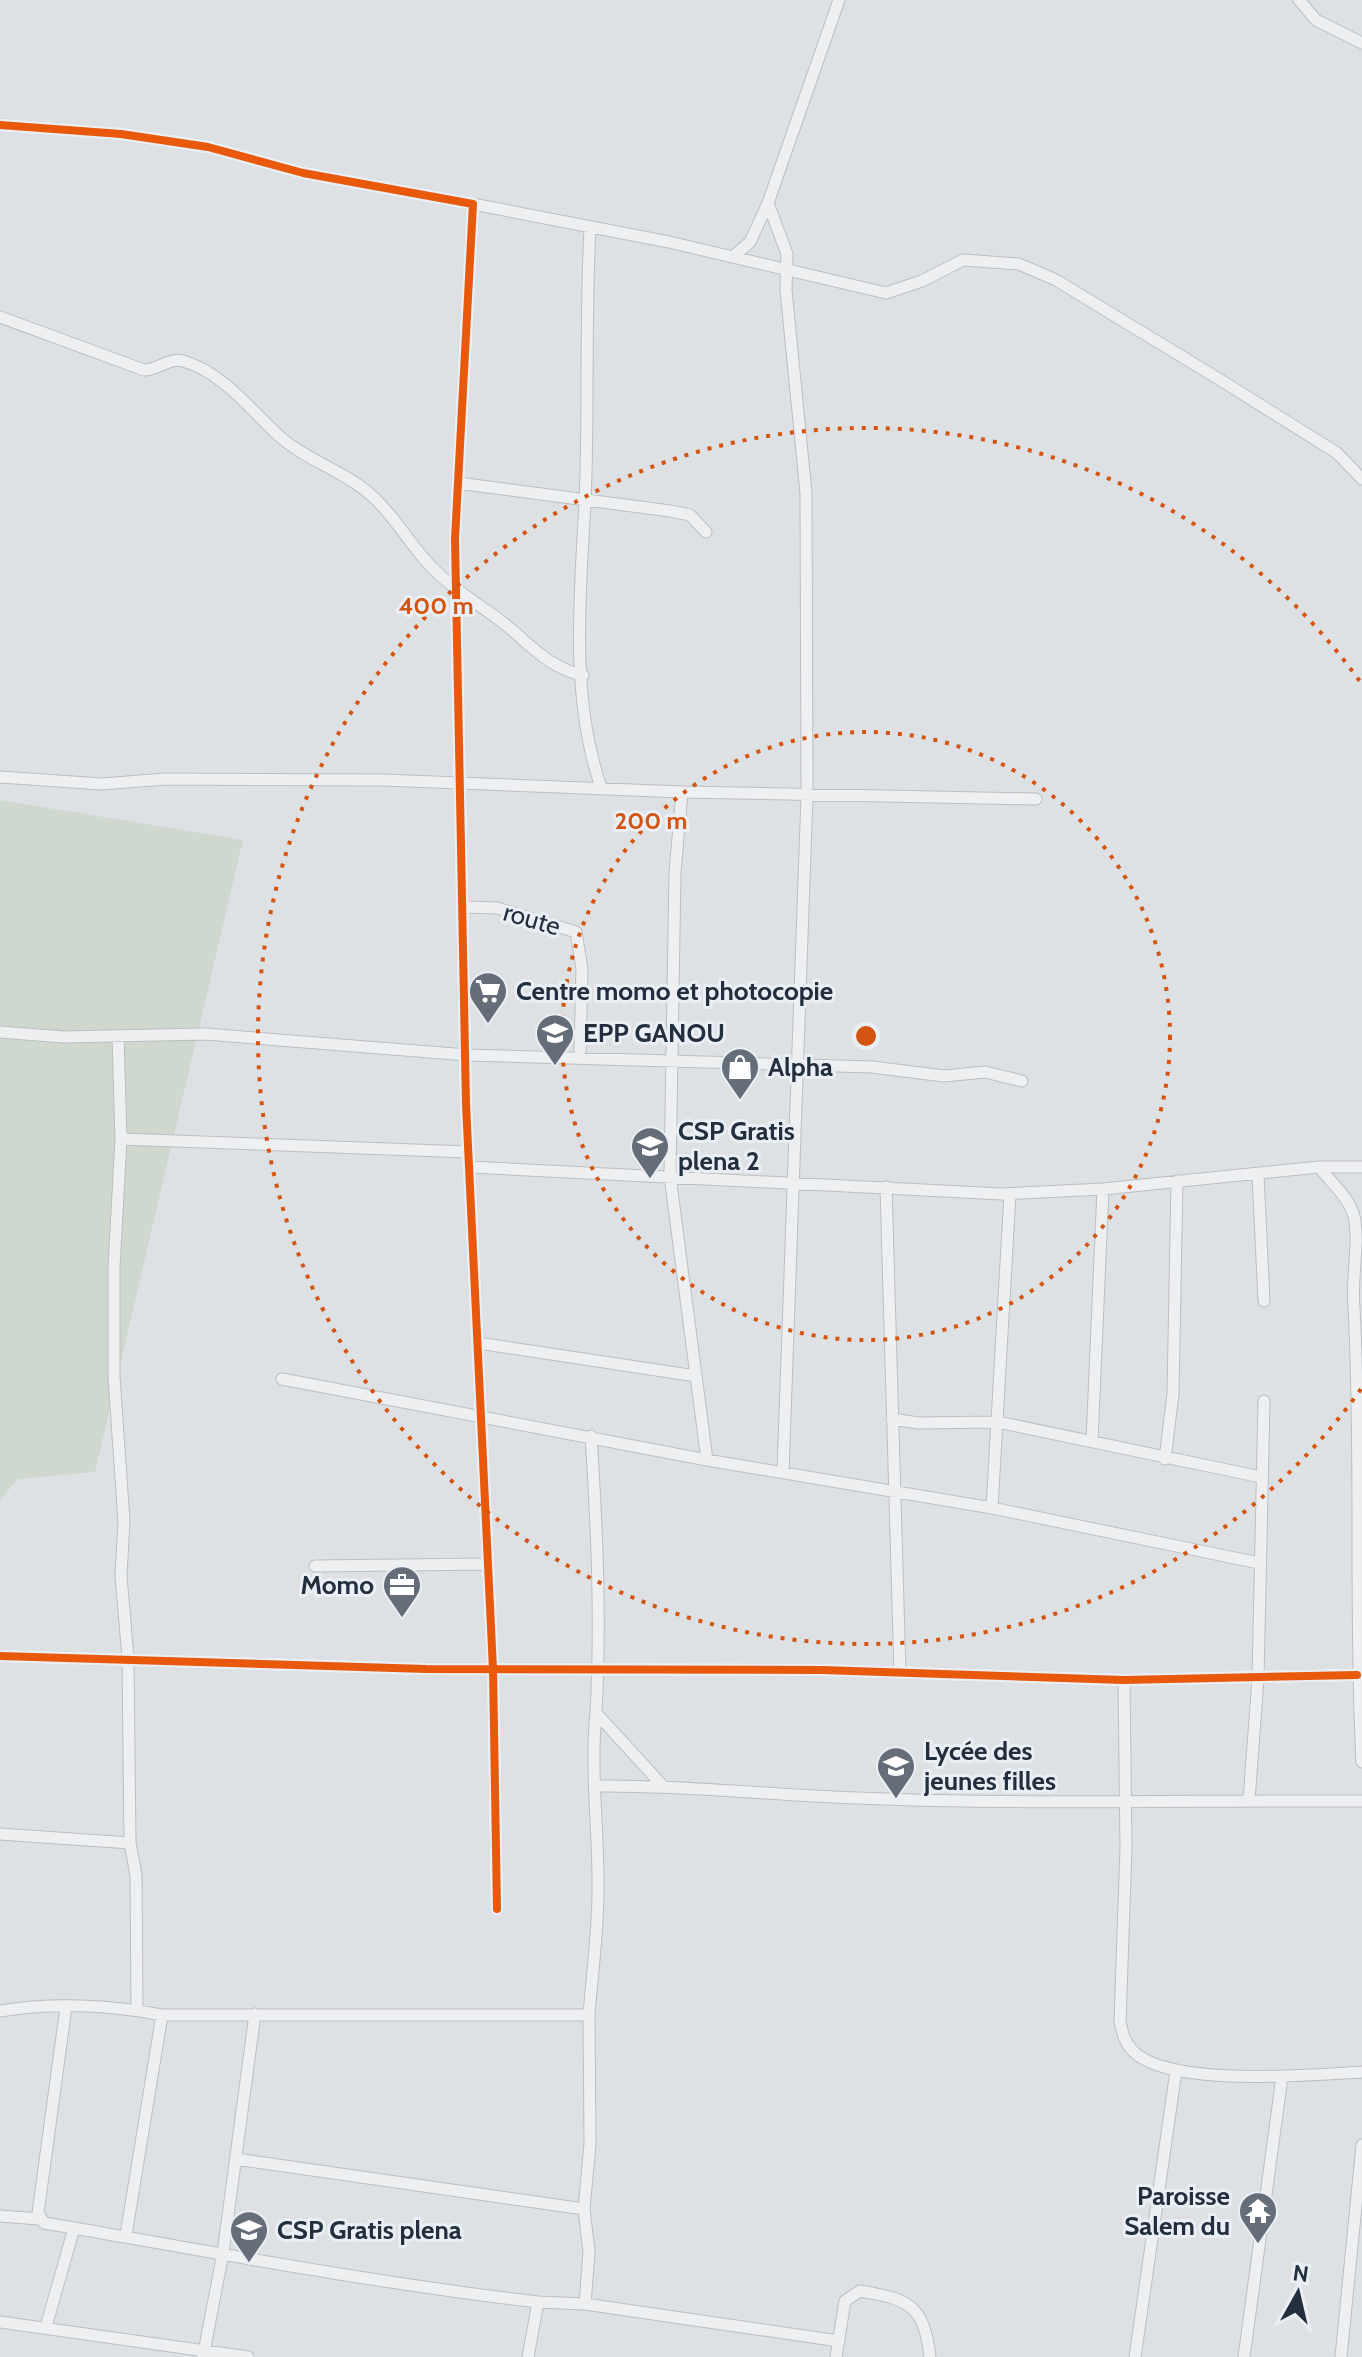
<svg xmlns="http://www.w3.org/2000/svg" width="1362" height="2357" font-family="Cabin,sans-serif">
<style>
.green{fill:#cfd8ce}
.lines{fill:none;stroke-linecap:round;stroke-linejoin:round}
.street-casing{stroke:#bcbfc2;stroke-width:13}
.street{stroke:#edeff1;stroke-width:11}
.cycleway-casing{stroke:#eaeff5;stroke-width:13}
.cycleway{stroke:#e8590c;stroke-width:8}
.ring{fill:none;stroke:#d45511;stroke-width:4;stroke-dasharray:4 8}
.labels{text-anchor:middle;stroke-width:6;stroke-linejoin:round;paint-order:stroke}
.street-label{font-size:26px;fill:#242f3e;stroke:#eaeff5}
.poi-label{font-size:26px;font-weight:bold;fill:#242f3e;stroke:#eaeff5;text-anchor:start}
.centre{fill:#d45511;stroke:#eaeff5;stroke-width:4}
.ring-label{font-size:24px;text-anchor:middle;font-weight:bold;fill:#d45511;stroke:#eaeff5;stroke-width:6;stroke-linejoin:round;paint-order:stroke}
</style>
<rect width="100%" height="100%" fill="#dee1e4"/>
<path class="green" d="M0,800L243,840L95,1472L17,1479L0,1501Z"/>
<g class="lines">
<defs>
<path id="street" d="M1299,0L1316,20L1362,43
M0,125L121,134L208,147L303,173L473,204L455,539L466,1104L493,1669L497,1909
M768,203L787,254L786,290L806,493L807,796L783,1472
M473,204L669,242L886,293L922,281L963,260L1019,264L1056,280L1222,381L1337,453L1362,479
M590,229C585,320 589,411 585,503C580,595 570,698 601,787
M734,256L750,242L768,203L839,0
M0,317L144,370C158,370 170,357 183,361C222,372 250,409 279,436C306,460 344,471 371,495C393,514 407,540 426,561C447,585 472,600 497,618C526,639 546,668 583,675
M458,483L670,511L690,515L706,532
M0,777L102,784L165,779L383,780L682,792L1036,799
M682,792L675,872L670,1176L707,1460
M464,907L497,908L576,932L582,969L580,1051
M0,1032L64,1037L205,1034L467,1055L872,1067L944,1076L985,1072L1022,1081
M118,1036L121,1139L114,1267V1377L124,1521L121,1576L128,1658L130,1843L136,1875L137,2010
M121,1139L468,1152
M470,1167L1002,1194L1103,1189L1319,1167H1362
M1319,1167C1332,1184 1348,1196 1354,1216C1360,1244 1351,1278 1354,1307C1362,1458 1354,1611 1362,1762
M1258,1175L1264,1301
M886,1187L900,1673
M478,1343L696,1376
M282,1379L707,1460L992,1508L1259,1563
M892,1419L918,1423L998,1422L1261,1477
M591,1436C597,1529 601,1620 596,1713L662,1785
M1092,1441L1103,1189
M1165,1459L1173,1394L1177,1181
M992,1508L1010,1194
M315,1566L487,1564
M0,1656L426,1669L822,1670L1124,1680L1357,1675
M1124,1680L1126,1848L1120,2022C1123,2033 1124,2042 1132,2050C1167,2088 1312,2075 1362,2072
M597,1786C685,1785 771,1795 858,1798C1026,1805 1194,1800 1362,1801
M1249,1800L1258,1679L1264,1401
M0,1834L130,1843
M0,2011C52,2002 111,2005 162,2015H589C592,1975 598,1933 598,1892C599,1832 590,1772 596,1713
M236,2159L584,2209
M0,2216L39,2219
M74,2228C227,2255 382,2284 538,2302L528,2357
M126,2235L162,2015
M538,2302L585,2304L839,2341
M585,2304L589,2252L584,2209L590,2144L589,2015
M0,2322L248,2357
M46,2327L74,2228L44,2223L38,2213L66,2007
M203,2357L223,2253L255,2014
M836,2357L845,2301L860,2291C909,2299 924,2305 930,2357
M1135,2357L1176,2071
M1244,2357L1282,2077
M1341,2357L1362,2145"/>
</defs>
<use href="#street" class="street-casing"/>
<use href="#street" class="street"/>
<defs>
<path id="cycleway" d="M0,125L121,134L208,147L303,173L473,204L455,539L466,1104L493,1669L497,1909
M0,1656L426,1669L822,1670L1124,1680L1357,1675"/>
</defs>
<use href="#cycleway" class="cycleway-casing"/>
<use href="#cycleway" class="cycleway"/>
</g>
<g class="ring">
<circle cx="866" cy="1036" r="304"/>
<path d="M1361 1389A608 608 0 1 1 1361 683"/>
</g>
<defs>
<symbol id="supermarket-pin" viewBox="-11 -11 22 30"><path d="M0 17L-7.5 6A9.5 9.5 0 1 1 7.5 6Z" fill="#656d78" stroke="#eaeff5"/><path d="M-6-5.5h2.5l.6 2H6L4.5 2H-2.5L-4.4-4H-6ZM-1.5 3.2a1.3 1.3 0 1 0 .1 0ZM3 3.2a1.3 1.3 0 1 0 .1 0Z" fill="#fff"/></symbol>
<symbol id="school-pin" viewBox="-11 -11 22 30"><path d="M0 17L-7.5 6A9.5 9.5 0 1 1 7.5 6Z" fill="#656d78" stroke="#eaeff5"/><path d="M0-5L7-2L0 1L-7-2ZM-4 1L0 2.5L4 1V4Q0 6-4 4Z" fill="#fff"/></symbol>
<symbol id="shop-pin" viewBox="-11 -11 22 30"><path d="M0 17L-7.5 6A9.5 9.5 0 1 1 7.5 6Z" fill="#656d78" stroke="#eaeff5"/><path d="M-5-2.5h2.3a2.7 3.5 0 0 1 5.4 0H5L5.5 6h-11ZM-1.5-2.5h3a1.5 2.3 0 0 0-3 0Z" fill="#fff"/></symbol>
<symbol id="office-pin" viewBox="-11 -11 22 30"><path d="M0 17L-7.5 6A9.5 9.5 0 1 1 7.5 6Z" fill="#656d78" stroke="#eaeff5"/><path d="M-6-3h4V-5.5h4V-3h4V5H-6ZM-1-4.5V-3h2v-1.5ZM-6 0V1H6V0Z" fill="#fff"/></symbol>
<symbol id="temple-pin" viewBox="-11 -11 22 30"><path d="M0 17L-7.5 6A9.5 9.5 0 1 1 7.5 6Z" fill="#656d78" stroke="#eaeff5"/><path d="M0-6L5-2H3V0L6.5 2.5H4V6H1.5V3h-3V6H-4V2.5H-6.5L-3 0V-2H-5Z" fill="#fff"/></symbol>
</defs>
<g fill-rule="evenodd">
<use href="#supermarket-pin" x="466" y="969" width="44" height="60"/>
<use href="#school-pin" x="533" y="1011" width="44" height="60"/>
<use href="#shop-pin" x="718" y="1045" width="44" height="60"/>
<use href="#school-pin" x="628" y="1124" width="44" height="60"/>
<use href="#office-pin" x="380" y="1563" width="44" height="60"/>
<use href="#school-pin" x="874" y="1744" width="44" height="60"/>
<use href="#temple-pin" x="1236" y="2189" width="44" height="60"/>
<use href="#school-pin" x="227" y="2208" width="44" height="60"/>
</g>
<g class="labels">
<g class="street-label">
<text transform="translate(532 919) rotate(16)" y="9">route</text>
</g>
<g class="poi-label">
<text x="516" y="1000">Centre momo et photocopie</text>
<text x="583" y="1042">EPP GANOU</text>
<text x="768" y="1076">Alpha</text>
<text x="678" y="1140">CSP Gratis<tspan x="678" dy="30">plena 2</tspan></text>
<text x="374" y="1594" text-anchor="end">Momo</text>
<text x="924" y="1760">Lycée des<tspan x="924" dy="30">jeunes filles</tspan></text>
<text x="1230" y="2205" text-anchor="end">Paroisse<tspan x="1230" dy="30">Salem du</tspan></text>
<text x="277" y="2239">CSP Gratis plena</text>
</g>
</g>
<circle cx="866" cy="1036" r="12" class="centre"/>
<g class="ring-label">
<text x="436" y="614">400 m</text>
<text x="651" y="829">200 m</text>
</g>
<g transform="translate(1298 2293) rotate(8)" stroke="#eaeff5" stroke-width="6" paint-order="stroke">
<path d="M0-6L14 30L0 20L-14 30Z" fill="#242f3e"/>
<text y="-12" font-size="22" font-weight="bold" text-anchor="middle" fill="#242f3e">N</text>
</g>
</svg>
